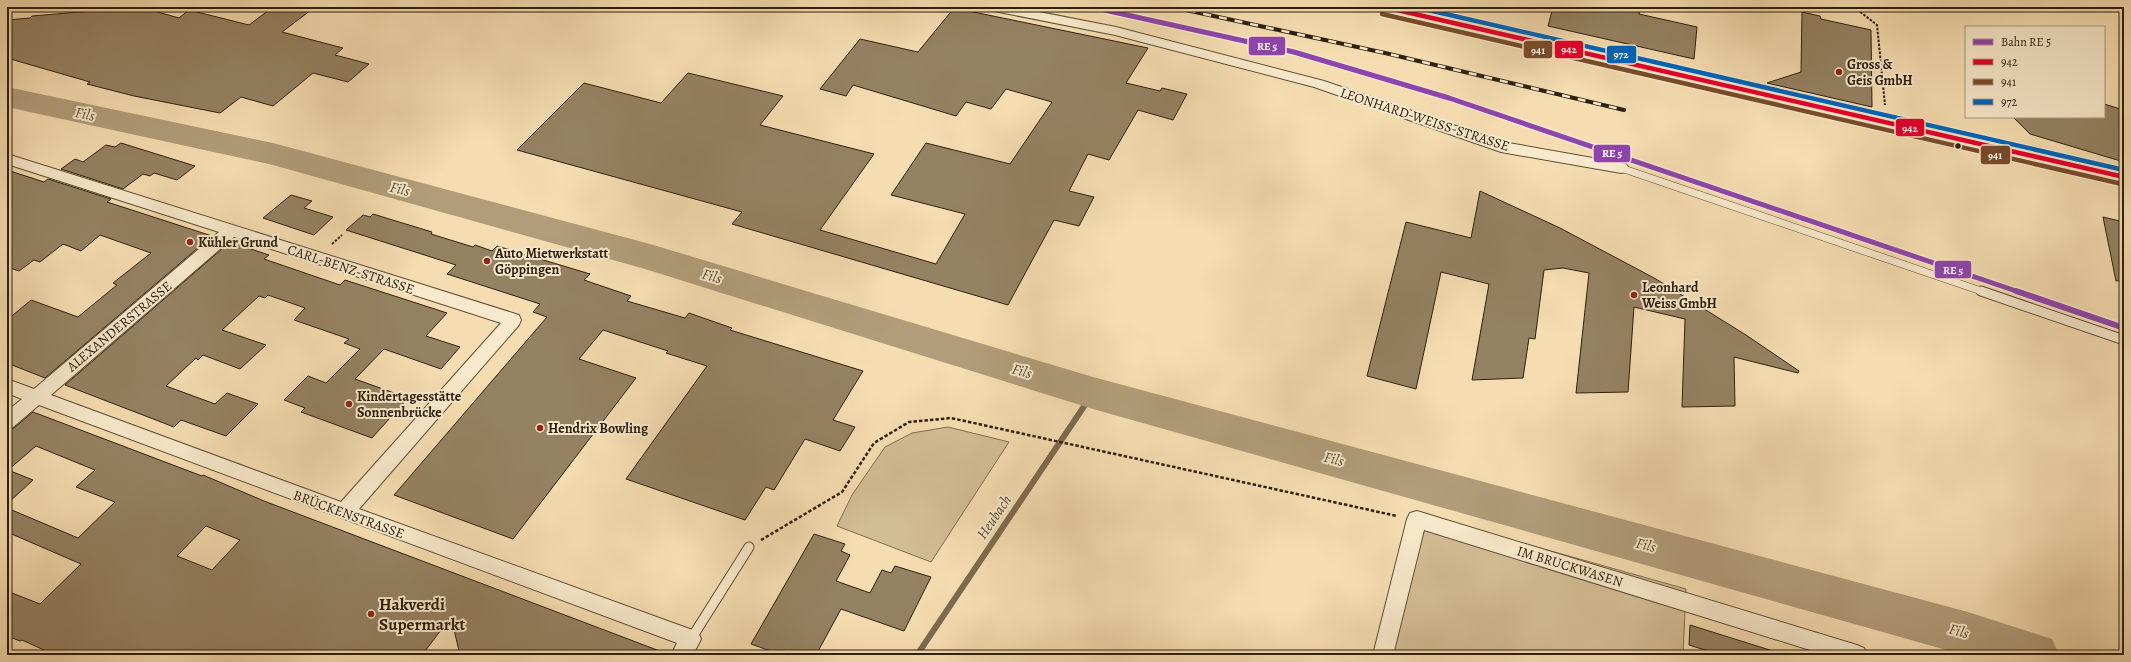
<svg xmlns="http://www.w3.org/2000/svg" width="2131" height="662" font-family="Alegreya,serif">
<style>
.green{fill:#d3bd95;stroke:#806e52}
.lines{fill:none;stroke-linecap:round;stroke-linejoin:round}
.stream{stroke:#7d6b4f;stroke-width:6}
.river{fill:#b19d7a;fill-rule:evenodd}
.building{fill:#958263;stroke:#2e200f;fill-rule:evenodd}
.service-far1-casing{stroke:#604f38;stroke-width:8}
.service-casing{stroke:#604f38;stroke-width:11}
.minor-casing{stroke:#604f38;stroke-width:2}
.secondary-casing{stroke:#2e200f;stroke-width:2}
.path-far1{stroke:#2e200f;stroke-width:2;stroke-dasharray:2.5 1.5;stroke-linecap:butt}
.path{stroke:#2e200f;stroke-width:2.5;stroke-dasharray:3.5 2;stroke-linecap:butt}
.service-far1{stroke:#f8e9cc;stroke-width:7}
.service{stroke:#f8e9cc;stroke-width:9}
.minor{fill:#f8e9cc;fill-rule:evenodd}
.secondary{fill:#f8e9cc;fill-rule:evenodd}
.rail-casing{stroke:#2e200f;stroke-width:4}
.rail{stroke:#f8e9cc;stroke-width:2.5;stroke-dasharray:8;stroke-linecap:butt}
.bus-1-casing{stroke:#f8e9cc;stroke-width:7}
.bus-2-casing{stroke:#f8e9cc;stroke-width:7}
.bus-3-casing{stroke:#f8e9cc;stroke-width:7}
.bus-1{stroke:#e4002b;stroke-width:4.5}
.bus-2{stroke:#7a4b2a;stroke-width:4.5}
.bus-3{stroke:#0065bd;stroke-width:4.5}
.rail-1-far1-casing{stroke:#f8e9cc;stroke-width:8}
.rail-1-casing{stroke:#f8e9cc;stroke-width:10}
.rail-1-far1{stroke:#8e44ad;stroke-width:5}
.rail-1{stroke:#8e44ad;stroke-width:6}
.poi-dot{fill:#8f2418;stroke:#f8e9cc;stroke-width:1.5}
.bus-dot{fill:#2e200f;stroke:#f8e9cc;stroke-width:1.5}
.labels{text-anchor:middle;stroke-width:4;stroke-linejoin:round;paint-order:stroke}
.poi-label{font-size:14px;font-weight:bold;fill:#2e200f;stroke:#f8e9cc;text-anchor:start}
.street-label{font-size:14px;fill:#2e200f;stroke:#f8e9cc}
.water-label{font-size:15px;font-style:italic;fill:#5c4c34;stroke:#f8e9cc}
.near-poi-label{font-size:17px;font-weight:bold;fill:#2e200f;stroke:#f8e9cc;text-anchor:start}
.line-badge{stroke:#f8e9cc;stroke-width:1.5}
.badge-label{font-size:11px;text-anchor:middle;font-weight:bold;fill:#fff}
</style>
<rect width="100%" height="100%" fill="#f5ddb1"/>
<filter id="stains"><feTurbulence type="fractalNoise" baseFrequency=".005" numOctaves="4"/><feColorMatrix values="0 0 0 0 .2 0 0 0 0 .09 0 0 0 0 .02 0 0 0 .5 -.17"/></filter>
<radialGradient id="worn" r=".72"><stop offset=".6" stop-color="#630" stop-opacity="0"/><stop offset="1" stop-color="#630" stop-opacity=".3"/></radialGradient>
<path class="green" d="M948,427L1009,442L931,562L837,526L852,495L885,447L912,433Z
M1423,515L1686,589L1683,655H1389Z"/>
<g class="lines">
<path class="stream" d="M917,655L1093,393"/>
<path class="river" d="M7,87L273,143L650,244L1093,377L1968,612L2052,639L2059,655H1964L1093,409L645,269L273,165L7,107Z"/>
</g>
<path class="building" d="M140,7L179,18L189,10L249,25L273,7H315L282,32L343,48L335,55L369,64L348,82L313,73L273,106L241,97L220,113L134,96L87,84L90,82L7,58V20L30,18L32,16Z
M1553,7H1640L1639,14L1697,27L1694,59L1548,26Z
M954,8L1148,48L1126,83L1160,91L1162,88L1187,94L1173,120L1138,110L1109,160L1088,154L1069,191L1094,197L1079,226L1054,220L1008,305L732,224L742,212L517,150L584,83L661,103L688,73L783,96L760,125L874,154L820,230L936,264L965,214L891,195L926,143L1010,164L1052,102L1006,89L991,109L966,102L956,116L853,85L846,96L820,89L860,39L918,52Z
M1802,12L1820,16L1821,19L1871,30L1872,107L1767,83L1801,72Z
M2104,104L2124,110V162L2030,134L2013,117H2104Z
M121,143L195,166L177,180L154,173L150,176L143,174L123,189L61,169L75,159L83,162L106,145L115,147Z
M7,170L44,182L48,179L111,199L107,202L212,236L45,378L7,363V320L31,300L78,317L117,285L113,283L151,253L100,235L81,251L63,244L40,262L34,260L19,271L7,267Z
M1480,191L1560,228L1656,279L1746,335L1799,371L1798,373L1734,357L1735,406L1682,407L1685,319L1634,307L1628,392L1576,393L1589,273L1563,268L1544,270L1535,339L1529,338L1523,378L1472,380L1489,284L1441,272L1416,389L1367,376L1406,222L1471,238Z
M291,195L312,201L304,208L333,217L314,235L263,218Z
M373,214L432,232L431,234L473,247L475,245L492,251L497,246L590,274L584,280L631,296L627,301L685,318L689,313L732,328L730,330L863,371L833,420L855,427L840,451L805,439L774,490L766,487L745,520L626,479L707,366L666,353L668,351L603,330L579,359L636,378L513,539L394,495L547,317L533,312L540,304L447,274L456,265L346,230L363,215L370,217Z
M2103,217L2124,222V280L2116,281Z
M230,242L269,255L264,259L340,285L345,280L447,313L426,336L460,347L441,369L384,349L355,379L408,398L372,438L301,412L305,408L284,400L308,376L326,383L360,349L344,343L349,339L294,320L305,308L268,295L265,298L259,296L222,330L266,345L240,369L203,355L198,360L196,358L166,386L215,404L227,393L258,404L226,436L181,420L174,427L65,385Z
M33,412L202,476L203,475L264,501L665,653L664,655H460L451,617L422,655H55L22,640L20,641L7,636V591L40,604L81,564L7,532V508L78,538L115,502L76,487L95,470L36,446L8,470L33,480L7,504V430L14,428ZM206,526L240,540L212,570L177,556Z
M814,534L845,544L841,551L850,555L836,581L870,593L882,570L891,573L895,566L931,577L904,631L841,609L816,655H804L791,650L788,655H782L751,644Z
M1690,625L1773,651V655H1721L1689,645Z"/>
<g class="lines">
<defs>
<path id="service-far1" d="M1621,168L1984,292"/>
<path id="service" d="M1981,291L2124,340
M691,639L749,547"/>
<path id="minor" d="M987,7H1014L1116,27L1324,81L1503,142L1621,163L1626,164L1629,168L1626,172L1621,173L1501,152L1314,87L1115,35L994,11Z
M7,154L519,315L521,320L519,325L359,509L698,632L701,639L693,655H671L677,643L39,405L13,427L7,429V411L22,399L7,393V379L34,389L219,232L7,164ZM234,237L501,323L341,502L51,395Z
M1417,511L1857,645L1864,648L1867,655H1826L1424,530L1393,655H1373L1407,519L1410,513Z"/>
<path id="secondary" d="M1376,7H1406L2124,170V184L1384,12L1378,11Z"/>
</defs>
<use href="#service-far1" class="service-far1-casing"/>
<use href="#service" class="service-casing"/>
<use href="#minor" class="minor-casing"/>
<use href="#secondary" class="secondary-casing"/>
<path class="path-far1" d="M1854,7L1877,25L1885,105
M332,244L342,235"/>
<path class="path" d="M761,540L842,492L874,443L909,422L951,418L1397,516"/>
<use href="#service-far1" class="service-far1"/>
<use href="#service" class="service"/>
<use href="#minor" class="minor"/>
<use href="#secondary" class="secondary"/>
<defs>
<path id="rail" d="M1172,7L1385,53L1624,110"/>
</defs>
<use href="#rail" class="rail-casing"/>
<use href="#rail" class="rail"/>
<defs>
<path id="bus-1" d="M1384,7L2124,177"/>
<path id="bus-2" d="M1382,14L2122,184"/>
<path id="bus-3" d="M1415,7L2124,170"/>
</defs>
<use href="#bus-1" class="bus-1-casing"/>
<use href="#bus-2" class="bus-2-casing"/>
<use href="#bus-3" class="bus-3-casing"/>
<use href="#bus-1" class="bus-1"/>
<use href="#bus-2" class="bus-2"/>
<use href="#bus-3" class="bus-3"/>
<defs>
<path id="rail-1-far1" d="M1091,7L1294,52L1449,98L2019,292"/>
<path id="rail-1" d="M2016,291L2124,328"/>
</defs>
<use href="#rail-1-far1" class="rail-1-far1-casing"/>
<use href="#rail-1" class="rail-1-casing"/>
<use href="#rail-1-far1" class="rail-1-far1"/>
<use href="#rail-1" class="rail-1"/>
</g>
<g class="poi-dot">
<circle cx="1839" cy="72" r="4"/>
<circle cx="190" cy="242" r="4"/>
<circle cx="487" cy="261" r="4"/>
<circle cx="1634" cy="295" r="4"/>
<circle cx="349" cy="404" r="4"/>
<circle cx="540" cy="428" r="4"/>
<circle cx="371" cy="614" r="4"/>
</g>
<circle class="bus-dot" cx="1958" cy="146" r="3.5"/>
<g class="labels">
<g class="poi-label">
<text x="1847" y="69">Gross &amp;<tspan x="1847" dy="16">Geis GmbH</tspan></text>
<text x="198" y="247">Kühler Grund</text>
<text x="495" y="258">Auto Mietwerkstatt<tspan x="495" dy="16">Göppingen</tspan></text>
<text x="1642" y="292">Leonhard<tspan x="1642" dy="16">Weiss GmbH</tspan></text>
<text x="357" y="401">Kindertagesstätte<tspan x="357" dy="16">Sonnenbrücke</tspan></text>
<text x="548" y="433">Hendrix Bowling</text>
</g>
<g class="street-label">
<text transform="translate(1425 119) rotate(18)" y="5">LEONHARD-WEISS-STRASSE</text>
<text transform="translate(351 269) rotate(18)" y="5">CARL-BENZ-STRASSE</text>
<text transform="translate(119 326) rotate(-40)" y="5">ALEXANDERSTRASSE</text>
<text transform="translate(349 514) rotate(20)" y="5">BRÜCKENSTRASSE</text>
<text transform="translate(1570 566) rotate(17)" y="5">IM BRUCKWASEN</text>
</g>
<g class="water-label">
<text transform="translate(85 114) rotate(12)" y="5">Fils</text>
<text transform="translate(400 189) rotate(15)" y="5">Fils</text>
<text transform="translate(712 276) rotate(17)" y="5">Fils</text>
<text transform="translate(1022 371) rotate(17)" y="5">Fils</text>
<text transform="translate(1334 459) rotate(15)" y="5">Fils</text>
<text transform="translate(994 517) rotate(-56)" y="5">Heubach</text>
<text transform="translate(1646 545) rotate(15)" y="5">Fils</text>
<text transform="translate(1959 631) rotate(16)" y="5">Fils</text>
</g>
<g class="near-poi-label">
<text x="379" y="610">Hakverdi<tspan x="379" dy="20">Supermarkt</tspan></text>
</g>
</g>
<g class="line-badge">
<rect x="1248" y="36" width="38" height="20" rx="4" fill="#8e44ad"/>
<rect x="1554" y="40" width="30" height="19" rx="4" fill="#e4002b"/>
<rect x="1523" y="40" width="30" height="19" rx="4" fill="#7a4b2a"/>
<rect x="1606" y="45" width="31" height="19" rx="4" fill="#0065bd"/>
<rect x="1895" y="118" width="30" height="19" rx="4" fill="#e4002b"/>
<rect x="1593" y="144" width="38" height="19" rx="4" fill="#8e44ad"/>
<rect x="1980" y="145" width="31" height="20" rx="4" fill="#7a4b2a"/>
<rect x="1934" y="260" width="38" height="19" rx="4" fill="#8e44ad"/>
</g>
<g class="badge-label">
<text x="1267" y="50">RE 5</text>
<text x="1569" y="53">942</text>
<text x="1538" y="54">941</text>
<text x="1621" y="58">972</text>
<text x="1910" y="132">942</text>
<text x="1612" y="157">RE 5</text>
<text x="1995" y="159">941</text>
<text x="1953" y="274">RE 5</text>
</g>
<rect width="2131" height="662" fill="none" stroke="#f5ddb1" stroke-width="24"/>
<rect x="8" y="8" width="2115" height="646" fill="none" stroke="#2e200f" stroke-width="2"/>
<rect x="12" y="12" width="2107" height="638" fill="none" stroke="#2e200f"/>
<rect x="1965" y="26" width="140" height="92" fill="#f8e9cc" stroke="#a79980"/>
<rect x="1973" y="39" width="20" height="6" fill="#8e44ad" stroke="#a79980"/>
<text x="2001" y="46" font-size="12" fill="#2e200f">Bahn RE 5</text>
<rect x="1973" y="59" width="20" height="6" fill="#e4002b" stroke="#a79980"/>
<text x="2001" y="66" font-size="12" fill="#2e200f">942</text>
<rect x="1973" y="79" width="20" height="6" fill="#7a4b2a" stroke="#a79980"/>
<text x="2001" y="86" font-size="12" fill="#2e200f">941</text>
<rect x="1973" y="99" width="20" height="6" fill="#0065bd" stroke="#a79980"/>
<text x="2001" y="106" font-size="12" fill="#2e200f">972</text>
<rect width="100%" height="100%" filter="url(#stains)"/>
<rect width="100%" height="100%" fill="url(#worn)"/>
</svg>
